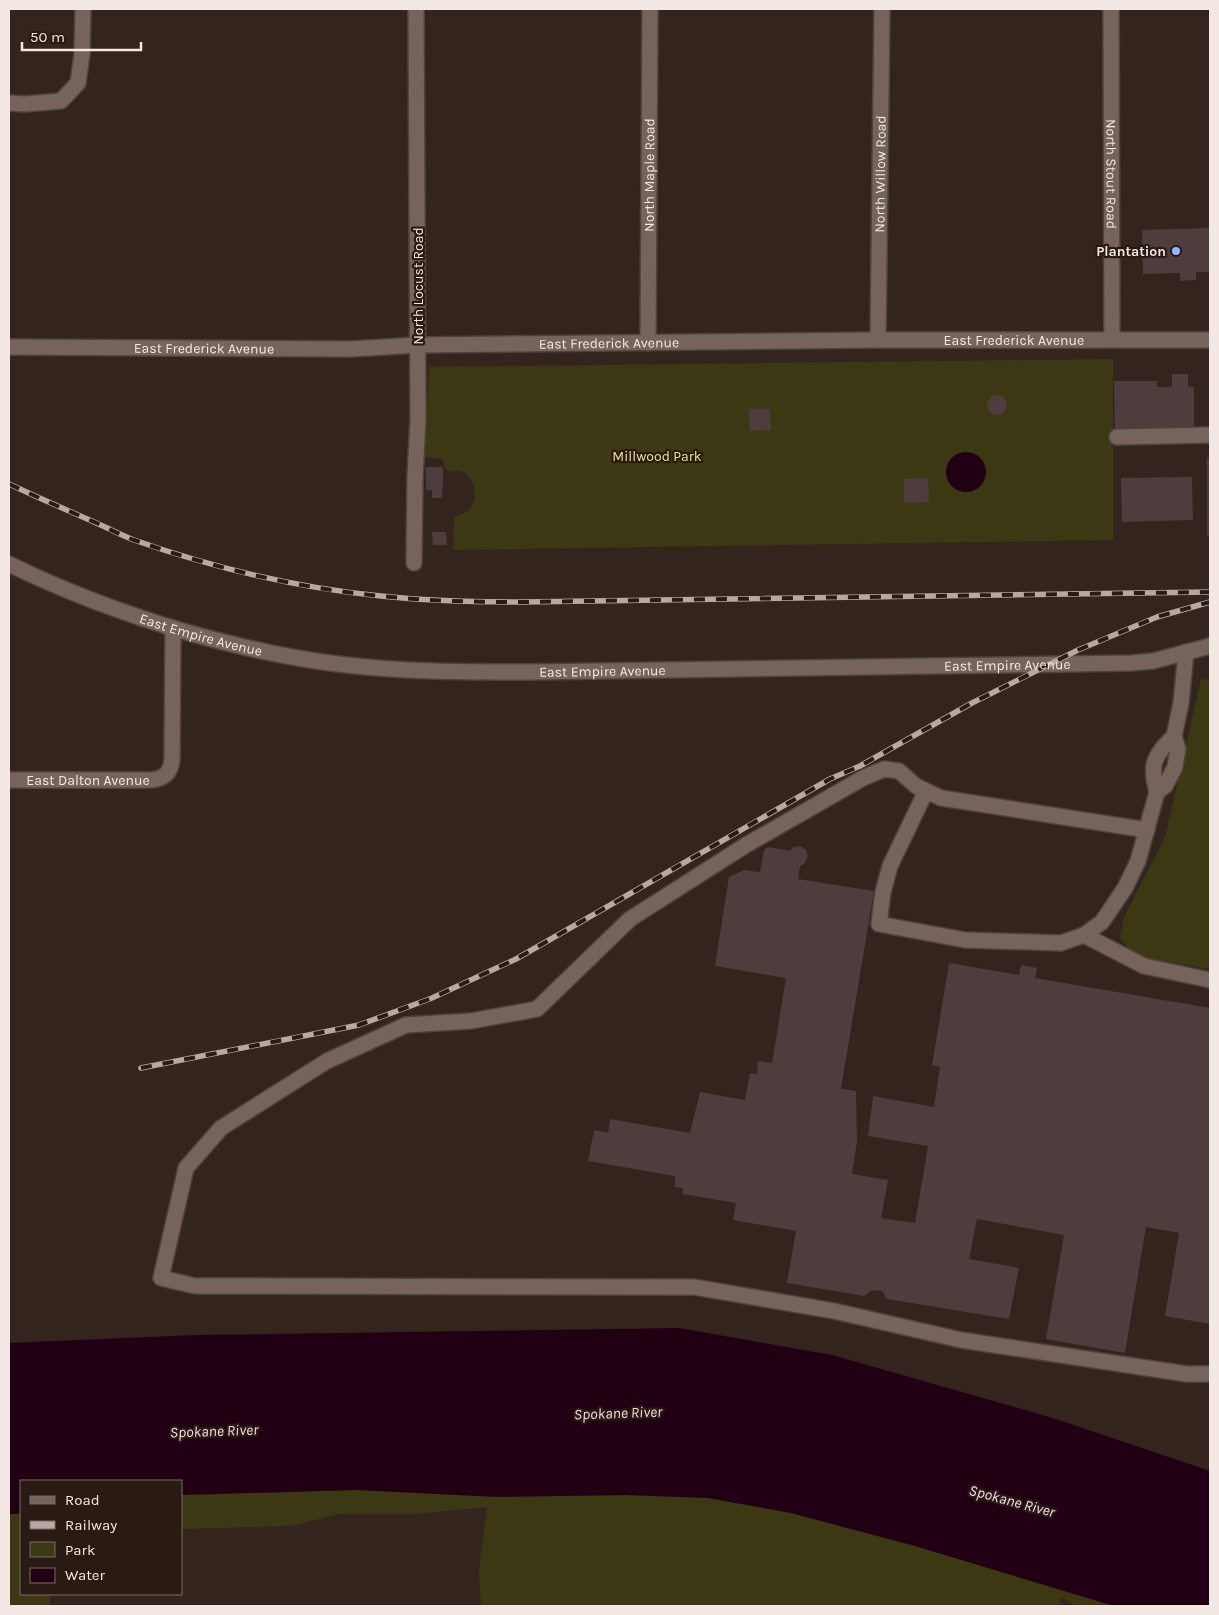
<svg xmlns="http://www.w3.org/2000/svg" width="1219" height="1615" font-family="Karla,sans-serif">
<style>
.green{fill:#3c3814}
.water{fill:#220014}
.building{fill:#4f3c3d}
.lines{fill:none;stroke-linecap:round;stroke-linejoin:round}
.minor-casing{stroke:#4e423c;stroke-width:18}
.minor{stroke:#76645c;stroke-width:15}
.rail-casing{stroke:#b6a9a4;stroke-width:5.5}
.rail{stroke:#291a13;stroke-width:4;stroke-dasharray:11;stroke-linecap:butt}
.poi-dot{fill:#8fb8fd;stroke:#291a13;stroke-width:2}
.labels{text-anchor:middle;stroke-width:4.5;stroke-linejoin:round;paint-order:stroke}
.street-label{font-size:14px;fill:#f3e8e3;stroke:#291a13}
.poi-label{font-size:14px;font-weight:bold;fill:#f3e8e3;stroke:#291a13;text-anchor:end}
.park-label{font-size:14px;fill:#ede38f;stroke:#291a13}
.water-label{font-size:15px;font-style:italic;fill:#f9d8e8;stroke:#291a13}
</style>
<rect width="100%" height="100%" fill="#33241d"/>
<path class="green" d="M1113,359V540L453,550L454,517C457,516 462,515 465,513C484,500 474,464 449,472L446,469L442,459L425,458L429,367Z
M1201,679L1210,680V969L1133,956L1120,937L1124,917L1165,837Z
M356,1490L499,1497L626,1495L708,1498L791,1513L915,1546L1114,1606H1075L1060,1597V1606H481L479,1570L487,1507L415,1514H340L291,1526L181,1529V1495Z
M9,1514H21V1594H50V1606H9Z"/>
<path class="water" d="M946 472a20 20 0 1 1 40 0a20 20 0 1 1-40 0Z
M679,1328L832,1355L1053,1418L1210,1471V1606H1114L915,1546L791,1513L708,1498L626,1495L499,1497L356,1490L181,1495V1481H21V1514H9V1343L196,1335Z"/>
<path class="building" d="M1210,228V272H1196V280L1180,281V273L1143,274L1142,230Z
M1172,374H1188V387H1194V429L1115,430L1114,381H1157V387H1172Z
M987 405a10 10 0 1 1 20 0a10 10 0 1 1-20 0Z
M749,409H770L771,430L750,431Z
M1207,458H1210V536H1207Z
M426,467H443V487L442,491V498H432V490H426Z
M1192,477L1193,520L1122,522L1121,478Z
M928,478L929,502L904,503V479Z
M432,532H446L447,545H433Z
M800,846L806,850L808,857L804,864L800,866L798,879L874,891L841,1089L856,1091L857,1142L852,1174L888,1180L881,1218L915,1223L928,1146L868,1136L873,1096L934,1107L940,1067L932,1065L949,963L1019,975L1021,965L1037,968L1035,978L1210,1008V1324L1165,1316L1179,1233L1146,1227L1125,1353L1046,1339L1064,1235L977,1219L969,1259L1019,1268L1009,1319L887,1299L882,1291L872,1290L864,1296L787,1283L796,1231L733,1220L736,1203L683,1194V1188L675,1187V1176L588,1161L594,1130L608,1133L610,1119L690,1133L700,1092L745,1100L750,1073L757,1074L758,1061L772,1063L786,978L715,966L729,877L744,870L760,872L764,850L768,847L790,851L793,847Z"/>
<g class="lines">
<defs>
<g id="minor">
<path id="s1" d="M1111,9L1112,340"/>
<path d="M9,103L25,104L61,101L78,83L82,54L83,9"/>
<path id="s2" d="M878,340L882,9"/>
<path id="s3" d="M648,343L650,9"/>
<path id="s4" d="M9,347L351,349L418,345L878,340H1210"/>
<path d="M1117,437L1210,435"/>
<path d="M414,563L415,477L418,419L416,9"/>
<path id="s5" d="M9,564C66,592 125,614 186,632C236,646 286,658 338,664C402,672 467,672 531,672L1131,663L1153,661L1210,646"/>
<path d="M1174,736C1154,756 1149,764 1157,792L1165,786L1175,767L1178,749L1174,736L1181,703L1186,652"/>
<path id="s6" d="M9,780H150C164,779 171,773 172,759L173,628"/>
<path d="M926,791L890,866L883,892L879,924L965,940L1061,943L1084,935L1102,922L1125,888L1138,861L1157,792"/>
<path d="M1147,830L941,798L916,786L899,771L884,769L863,778L746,845L630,919L537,1009L471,1021L406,1025L327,1061L221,1128L186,1168L161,1278L195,1286L694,1287L834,1311L961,1340L1187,1374H1210"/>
<path d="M1084,935L1144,966L1210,980"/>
</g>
</defs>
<use href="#minor" class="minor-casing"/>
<use href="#minor" class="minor"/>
<defs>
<path id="rail" d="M9,484C37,497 64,509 92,521C106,527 120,535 134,540C214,568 297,588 381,596C428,601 475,602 522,602L1210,592
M141,1068L359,1025L432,998L516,959L830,779L860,766L972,703L1078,650L1157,617L1210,602"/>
</defs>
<use href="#rail" class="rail-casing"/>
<use href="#rail" class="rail"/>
</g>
<circle class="poi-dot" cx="1176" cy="251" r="5"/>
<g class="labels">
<g class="street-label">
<text dy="5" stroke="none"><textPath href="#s2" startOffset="166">North Willow Road</textPath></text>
<text dy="5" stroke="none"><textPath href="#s1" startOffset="165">North Stout Road</textPath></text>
<text dy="5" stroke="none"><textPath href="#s3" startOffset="168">North Maple Road</textPath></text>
<text transform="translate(418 286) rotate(-90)" y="5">North Locust Road</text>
<text dy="5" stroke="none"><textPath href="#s4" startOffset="1005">East Frederick Avenue</textPath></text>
<text dy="5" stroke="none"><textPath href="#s4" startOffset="600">East Frederick Avenue</textPath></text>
<text dy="5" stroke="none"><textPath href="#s4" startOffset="195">East Frederick Avenue</textPath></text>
<text dy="5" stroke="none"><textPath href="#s5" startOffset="205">East Empire Avenue</textPath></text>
<text dy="5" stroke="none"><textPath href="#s5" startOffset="1015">East Empire Avenue</textPath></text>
<text dy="5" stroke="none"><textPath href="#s5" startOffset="610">East Empire Avenue</textPath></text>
<text dy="5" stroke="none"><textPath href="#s6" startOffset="79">East Dalton Avenue</textPath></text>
</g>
<g class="poi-label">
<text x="1166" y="256">Plantation</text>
</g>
<g class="park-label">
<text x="657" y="461">Millwood Park</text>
</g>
<g class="water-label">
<text transform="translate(618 1413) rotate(-2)" y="5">Spokane River</text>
<text transform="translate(214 1431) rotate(-2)" y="5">Spokane River</text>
<text transform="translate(1012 1501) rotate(15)" y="5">Spokane River</text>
</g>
</g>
<rect width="1219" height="1615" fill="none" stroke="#f3e8e3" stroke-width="20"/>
<rect x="20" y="1480" width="162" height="115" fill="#291a13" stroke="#7a6c66"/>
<rect x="30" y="1496" width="25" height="8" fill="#76645c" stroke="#7a6c66"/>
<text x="65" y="1505" font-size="15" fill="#f3e8e3">Road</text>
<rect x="30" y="1521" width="25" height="8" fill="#b6a9a4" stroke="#7a6c66"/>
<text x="65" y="1530" font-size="15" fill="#f3e8e3">Railway</text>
<rect x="30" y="1542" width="25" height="15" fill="#3c3814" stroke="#7a6c66"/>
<text x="65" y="1555" font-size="15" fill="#f3e8e3">Park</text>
<rect x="30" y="1568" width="25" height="15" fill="#220014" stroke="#7a6c66"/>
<text x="65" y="1580" font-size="15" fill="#f3e8e3">Water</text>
<path d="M22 42v8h119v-8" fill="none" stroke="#f3e8e3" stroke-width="2.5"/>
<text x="30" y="42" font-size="15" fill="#f3e8e3" stroke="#291a13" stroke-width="4" paint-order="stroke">50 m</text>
</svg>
